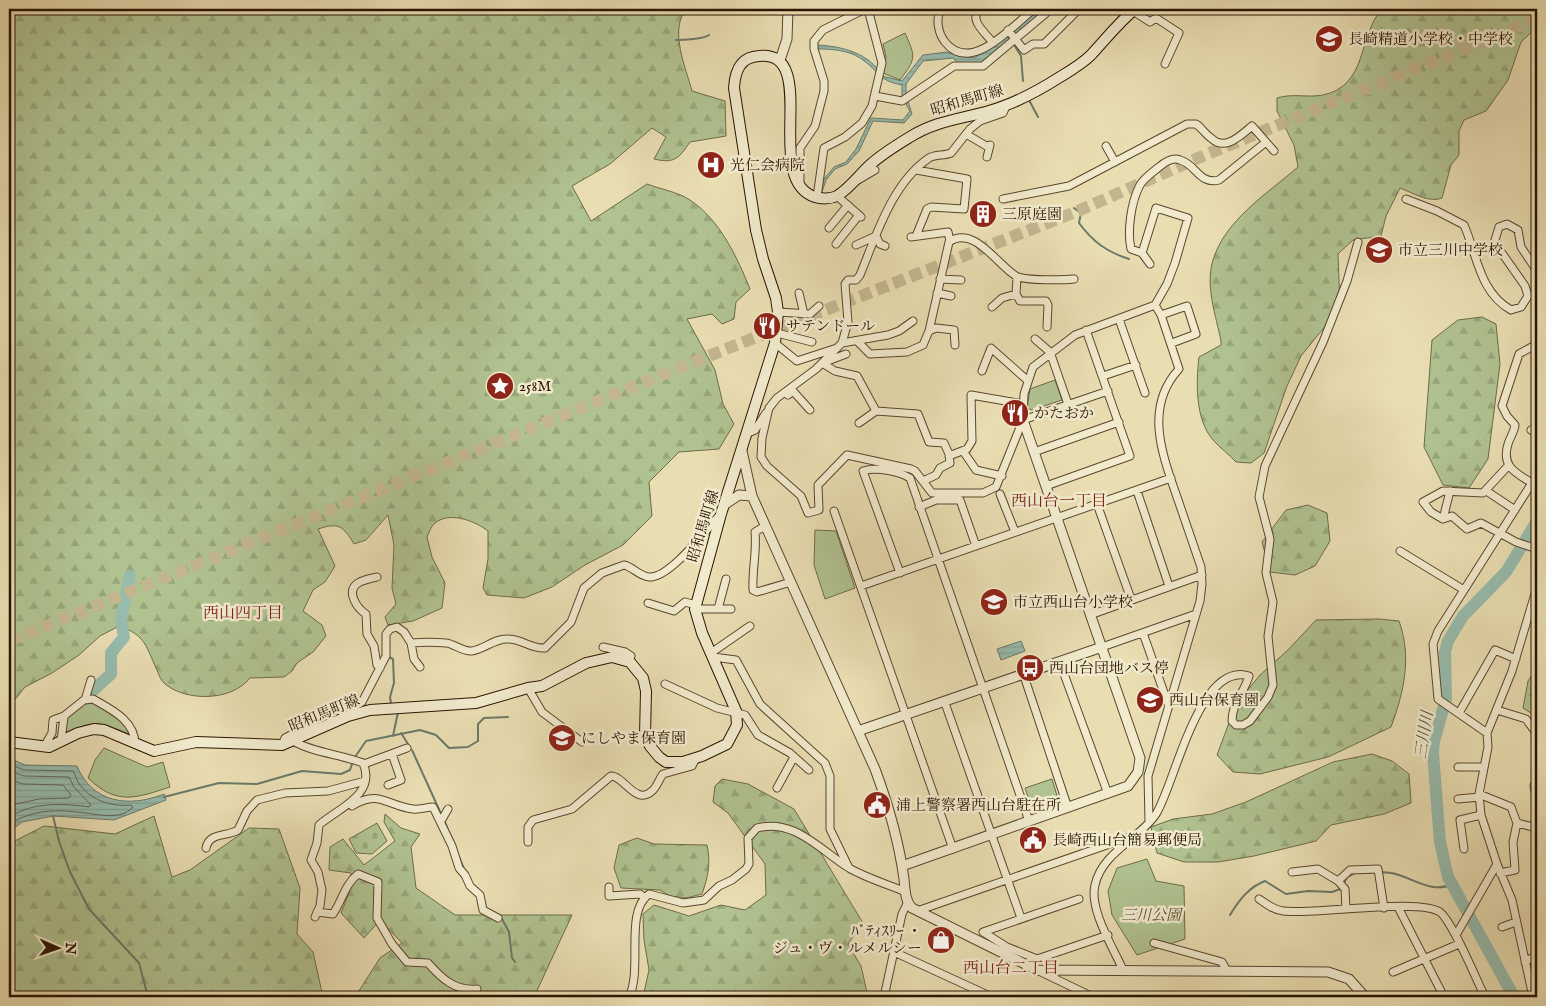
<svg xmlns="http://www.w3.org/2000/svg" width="1546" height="1006" font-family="'IM FELL English','Noto Serif JP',serif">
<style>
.green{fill:#b0c290;stroke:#6d6b49}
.forest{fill:url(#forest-firs);stroke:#6d6b49}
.cemetery{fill:url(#cemetery-stones);stroke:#6d6b49}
.water{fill:url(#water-rules);stroke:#6b7969}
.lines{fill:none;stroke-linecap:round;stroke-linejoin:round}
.shore{stroke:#606858;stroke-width:1}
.stream{stroke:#6b7969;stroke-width:2}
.river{stroke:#97bcae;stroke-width:12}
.motorway-tunnel{stroke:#c3b68f;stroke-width:12;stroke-dasharray:12 6;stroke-linecap:butt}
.minor-casing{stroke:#5a462e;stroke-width:9}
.tertiary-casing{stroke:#5a462e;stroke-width:11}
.secondary-casing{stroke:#2a1402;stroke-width:12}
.minor{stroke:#f1eacd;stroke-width:7}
.tertiary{stroke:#f1eacd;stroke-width:9}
.secondary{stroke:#f1eacd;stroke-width:10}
.labels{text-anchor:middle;stroke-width:5;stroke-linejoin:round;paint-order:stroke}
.poi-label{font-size:15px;fill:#2a1402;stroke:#f1eacd;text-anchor:start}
.street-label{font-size:15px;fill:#2a1402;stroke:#f1eacd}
.park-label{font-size:15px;font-style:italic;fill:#595134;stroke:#f1eacd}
.neighbourhood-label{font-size:16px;fill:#7a1f14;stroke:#f1eacd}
.water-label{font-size:16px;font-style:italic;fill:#504f3e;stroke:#f1eacd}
</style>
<defs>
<pattern id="forest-firs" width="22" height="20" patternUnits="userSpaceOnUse" patternTransform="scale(1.25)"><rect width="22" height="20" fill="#b0c290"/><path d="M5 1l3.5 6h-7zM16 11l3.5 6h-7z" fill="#98a67b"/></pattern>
<pattern id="cemetery-stones" width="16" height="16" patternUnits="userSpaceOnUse" patternTransform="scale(1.25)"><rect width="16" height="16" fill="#b0c290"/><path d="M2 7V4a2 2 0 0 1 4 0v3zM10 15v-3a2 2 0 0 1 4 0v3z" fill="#98a67b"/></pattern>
<pattern id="water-rules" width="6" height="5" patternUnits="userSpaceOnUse" patternTransform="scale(1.25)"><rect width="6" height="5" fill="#97bcae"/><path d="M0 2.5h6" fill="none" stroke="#82a194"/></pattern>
</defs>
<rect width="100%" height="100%" fill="#e9deb2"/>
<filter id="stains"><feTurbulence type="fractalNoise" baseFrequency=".004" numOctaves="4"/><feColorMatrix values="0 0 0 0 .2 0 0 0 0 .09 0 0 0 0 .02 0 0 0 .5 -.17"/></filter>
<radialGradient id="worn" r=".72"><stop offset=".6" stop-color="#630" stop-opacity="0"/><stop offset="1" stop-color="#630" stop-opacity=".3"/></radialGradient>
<path class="green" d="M905,33C916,57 916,59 900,80L883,73L886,57L883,44Z
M1055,380L1062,400L1032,410L1027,408L1030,389Z
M815,530L836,531L855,588L825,599L814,565Z
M93,703L124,723L129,734C100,722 95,719 66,733L67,718L85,704Z
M104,748L147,767L163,762L170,787C136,798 117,806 88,778L95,760Z
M1052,779L1059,802L1033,812L1025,788Z
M1147,859L1156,881L1184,886L1185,939L1137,955L1112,915L1108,891L1117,868Z"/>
<path class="forest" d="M9,9H686C669,31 686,68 692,91L725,101L726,136L690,142C679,158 675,164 654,159L666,137L652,128L610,164L572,186L591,221L647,184C660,189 678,192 690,200C720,220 737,257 750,289L736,302L734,319L722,324L712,314L687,319L715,370L723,404L734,424L719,449L679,452L649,482L652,516L623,545L585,565L552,587L524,598L487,595L483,588L488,559V531C475,521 450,511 435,523C431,526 429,533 427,537L432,557L445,583L442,608L413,621L388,625L385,617L396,604L392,588L394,545L388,515L366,540L354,544C343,526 339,522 318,529L335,566L325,582L313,590L303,611L322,625L326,636L313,652L297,663L292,671L284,677L250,678C232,701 187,702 165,684C161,681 159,675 157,670C146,647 146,635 119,626L100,636L79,655L52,673L25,687L9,707Z
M1382,9H1537V27L1521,42L1508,80L1486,111L1464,120L1459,131V155L1451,165L1442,198C1429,203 1413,193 1400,188L1386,216L1381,236L1353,240L1338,254L1340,308L1301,356L1287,386L1264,453L1251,463L1236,462C1229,454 1220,448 1213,440C1195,419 1196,383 1199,357L1221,345V341C1216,316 1205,286 1213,260C1225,220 1268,193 1298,167L1294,145L1277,111V98C1292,93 1308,98 1323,95C1368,86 1358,35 1382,9Z
M1482,317L1496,324L1500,364L1488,459L1469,488L1443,485L1424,447L1432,340L1458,320Z
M1308,505L1327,513L1330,541L1315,566L1295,575L1270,572L1262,542L1286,510Z
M1379,619L1399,621C1412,657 1404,692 1391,727L1328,757L1260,774L1233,772L1217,755L1236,704L1260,675L1288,650L1316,620Z
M1537,667V717L1523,708L1528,681Z
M1372,754L1392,761L1409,774L1411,803L1384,814L1331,825L1316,841L1254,856L1218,862H1184L1157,853L1151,827L1173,819L1212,814L1246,802L1333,762Z
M722,779L748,784L794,809L863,923L848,944L861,966L868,997H643L649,970L644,940L643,914L654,905L689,916L721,905L745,910L766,895L765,864L728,813L713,802L715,786Z
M385,814L401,828L420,834L411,847L416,888L455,915H572L534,997H355L380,958L402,943L380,920L364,938L341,913L351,888V873L329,870L330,847L343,839L364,865L395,841L384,822Z
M154,816L172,877L190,870L249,828L279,829L300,888L297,934L313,952L323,997H9V844L44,826L115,834Z
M637,838L654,844L707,845C711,863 708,877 702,894L686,898L670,896L660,890L621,888L614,868L619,845Z
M1151,994L1331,995V997H1150Z"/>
<path class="cemetery" d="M377,823L387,841L372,854L356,853L349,839Z"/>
<path class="water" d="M1040,9H1048L982,65L958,63L953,58L923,61L906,84V95L912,114L904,123L873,121L859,151L847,164L835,169L826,180L822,192H820L824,179L834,167L846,162L856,149L871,118L903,120L910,111L902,98V85C876,80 879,70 860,58C848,50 831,49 818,49L817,45C841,46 870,53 882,76L902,81L923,55L947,52L958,56L975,58Z
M1021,641L1025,651L1001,660L997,649Z
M9,758L25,765L77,766C92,803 129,808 164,794L166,800L114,820L53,816L22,822L9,832Z"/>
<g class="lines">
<path class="shore" d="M9,764L24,770L73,771C75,774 76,778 78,782C89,800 111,807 131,805L133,807C120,822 93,813 77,812C54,809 27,811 9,825
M9,771L24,776L69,777L74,787L91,805L89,807C64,803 29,802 9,818
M9,779L23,784L63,785L71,795L69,798L39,799L16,804L9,808"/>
<path class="stream" d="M676,40C684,40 703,39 709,35
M1013,43L1021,56L1023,81
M1029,100L1038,117
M1074,208L1081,213L1079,223C1093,242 1107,252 1129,259
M389,657L393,659L394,683L390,697L391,703
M401,733L408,744
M393,736L398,712
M412,750L442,816
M355,757L366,741L420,730L436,735L449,748L468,747L478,741V724L484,718L508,717
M164,797L219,783L257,784L302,771L341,774L350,770L353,761
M53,816L59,841L70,872L89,909L139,963L148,997
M444,820L464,869
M1362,873C1371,873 1382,871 1391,873C1411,876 1431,895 1453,884
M1343,885L1347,877L1355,873
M1230,915C1239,900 1249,887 1265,881L1286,894L1308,891L1332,892L1340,889
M501,917L509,932L512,958L515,962"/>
<path class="river" d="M89,694L111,674V653L124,637L121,620L130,576
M1514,997L1448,877L1440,842L1433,753L1434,741L1446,699L1445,652L1448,641L1463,616L1506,572L1537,521"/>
<path class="motorway-tunnel" d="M9,641L726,349L1078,211L1205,155L1537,19"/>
<defs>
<path id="minor" d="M940,9C936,20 938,33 945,42C971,75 1012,26 1034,9
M979,9C969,21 985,32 993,43
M1133,11L1150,22L1156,18L1179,33L1165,64
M1008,30L1024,50L1033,44H1044L1079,9
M875,96L902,101L954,66H983L1051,9
M966,134L988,147
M1266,142L1274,151
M1106,146L1115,162
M987,157L990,145
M858,180L875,170
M800,182V148L815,126L824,91V81L814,49V41L823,30L865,9
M837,196L861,217
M817,197L824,148L845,137L862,123L872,106L882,63L868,9
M1406,199L1437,211L1464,225C1477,254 1479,292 1511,310L1521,307L1528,296L1525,286L1497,246L1495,240L1499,227L1507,224L1518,230L1521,247L1537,271
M829,228L848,205
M916,236L927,209L931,207L964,209L967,179L916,170
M911,237L948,232L950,241
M836,244L859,215
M856,245L876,236L880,244L885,246
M1142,253L1150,264
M1017,277L1016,294L1020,301H1046L1048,305L1047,327
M940,279L961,280
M799,293L804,314
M937,293L951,296
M992,307L1002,298L1016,294
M778,312L810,314L819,306
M1161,315L1187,306L1196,334L1172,343
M1119,319L1145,393
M913,321L899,331L888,335L842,343L816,369L777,398L769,408L762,438L761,457L767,466L801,496L808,513L819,510L818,485L847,455L911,469L915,471L932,493H983L996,487L1023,420L1024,394L1033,367L1075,335L1155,305L1167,284L1175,263L1188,218L1156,208L1142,253L1131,249C1127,231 1131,202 1140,185C1144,178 1153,172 1159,167C1165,162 1173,157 1180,160C1196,164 1199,185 1219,180L1266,142L1252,126C1241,135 1225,152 1211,138C1205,134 1202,128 1196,124H1187L1069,186L1003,199
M929,331L936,328L954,330L955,345
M777,333L812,342
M1035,339L1050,352L1068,404
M858,342L870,354L907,352L923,345L929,331L949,242C974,224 999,267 1016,276C1025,281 1064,280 1074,279
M775,343L797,361L837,348
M842,343L848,322L845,284L848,280H856L860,275C876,236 892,183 929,158C935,154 944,156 951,153L970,129L980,121L1003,113L1006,106
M825,362L846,354
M822,363L835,371L857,376L876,411L918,414L929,442L944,443L949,454L950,463L940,468L936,475L923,481
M982,371L991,348L1027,380
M1103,376L1136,365
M788,395L793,391L810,410
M1023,420L1108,391
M859,423L876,411
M1531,430L1537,434
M748,433L755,430L766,413
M963,451L976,470L1002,476
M1034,452L1119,422
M949,456L967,449L972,441L971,395L1023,404
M1508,466L1483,493L1443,491L1423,502L1431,512L1443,519L1452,516L1467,529L1481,523L1516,542L1537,549
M1532,483C1516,473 1501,467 1508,444C1510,437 1514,433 1515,425L1507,416L1502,406L1519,354L1537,344
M1046,486L1130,456L1086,330
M1137,491L1169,586
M1488,492L1515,510
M1000,494L1015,532
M1097,504L1131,599
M919,507L936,500H960L976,546
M834,511L953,849
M1443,519L1450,491
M765,526L755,532C757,552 752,569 753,590L757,592L791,582
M1400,551L1464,590
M900,573L863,471C876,467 898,471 910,478L1029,821
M377,577C372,578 363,580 358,583C345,592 358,609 366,614L367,634L374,646L377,665L380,668
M861,586L1171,478
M648,603L674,611L685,602L696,605
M695,609H731
M718,609L726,579
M1090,615L1202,575
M1143,633L1168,704
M411,643L414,659L420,667
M603,647L625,652L631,656L628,661
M1102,647L1196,614
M711,653L750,626
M713,657L736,660L760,704L825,763L830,776V829L848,866
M1060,663L1108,794
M1024,676L1068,808
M665,684L717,708L745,715L758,735L790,753L809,770
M528,688L542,712L582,742
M85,700L91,680
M945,703L1021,918
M1497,710L1526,719L1537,734
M1459,713L1495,650L1516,659
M1487,733L1438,699L1433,644L1438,631L1537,475
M61,741L64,716L84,700L93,699C110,709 135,720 135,744
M293,741C314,753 340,754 363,763C377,795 337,809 319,825L317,843L311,860L318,872L322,890L320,906L315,917
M282,745L285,738L313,723L333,710L357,705L362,702L386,656V634L390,629L397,627L404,632L411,643C423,642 435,642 446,643C455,644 463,652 472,651C485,649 495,638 508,639C523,639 530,649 545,648L571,622L584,588L602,573L624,565C633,567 639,576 649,577C669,579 705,531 719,516
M44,747L52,733L53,720L64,716
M364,764L407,748
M1458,767H1484
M1537,779L1534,786L1537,802
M388,785L401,780L392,754
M777,788L794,757
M1479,794L1511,807L1517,823L1513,842L1515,870L1500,873
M1458,799L1480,797
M352,806C379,789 387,806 413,809C419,810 427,807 433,807L452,846L459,868L465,875L470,886L480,895L483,910L498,918
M441,821L448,809
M1149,821L1148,776L1200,601L1202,584L1201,567C1193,543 1185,520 1177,497C1162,454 1144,407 1179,369L1161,315L1155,305
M1517,823L1537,828
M528,842V827L533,820L572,809L611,776C624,776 636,806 652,791C657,787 659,779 663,774L692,766L696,758
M206,848C209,832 227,837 238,830L247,811L257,800L285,793L328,791L365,781
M1464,849L1460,820L1481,815
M1292,872L1318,869L1338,881
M609,887V896L640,894L645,898
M1079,899L983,932L1007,947L1037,959L1108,935
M1259,899C1266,904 1274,910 1283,911C1314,915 1423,897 1441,913C1454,925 1476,979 1485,997
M1398,907L1444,997
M1346,909L1345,889L1338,881L1350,870L1378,869L1384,908
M917,911L1130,837
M317,912L333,914C342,901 345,884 358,874L378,882L377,918L392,944L407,962L428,963C442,979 455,991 477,989
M1502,927L1516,922
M1456,935L1497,864
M1154,943L1222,962L1227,971
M894,952L992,997
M1525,962L1535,956
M1123,970C1113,947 1089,910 1095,885C1102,852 1141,838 1156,814C1175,784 1199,660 1249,676C1244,693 1232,703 1232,721L1236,725H1243L1250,721L1268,697L1273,685L1268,636L1273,602L1266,573L1270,539L1259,497L1265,466L1323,342L1347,281L1358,242
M1039,971L1093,997
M1393,972L1459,944
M629,997C643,969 624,912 649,894L683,903L704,900L719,886L732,880L746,869L749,864L748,838L757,828C794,818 820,850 849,868C866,878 887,884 906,892
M884,997L902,914L907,904
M1533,997L1512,900L1497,864L1481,815L1479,794L1488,747L1487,733L1512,671L1537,587"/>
<path id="tertiary" d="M780,60L787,39L788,9
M742,451L752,496
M724,505L739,495L752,496L875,769C888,804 899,842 904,879C905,889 905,901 912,908L1037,970L1328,972L1349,979L1365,997
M858,731L1102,647
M902,866L1128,786L1138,772L1140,758L1023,420"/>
<path id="secondary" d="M9,742L49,747L78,733L94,729L104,730L154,751L196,742L282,745L348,716L370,710L476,703L528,688L542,686L586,663L612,657L630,662L643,678L646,691L645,736L650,746L659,757L666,762H683L702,756L727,744L737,725L736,711L702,633L695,609L721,514L775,343L778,312L776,298L763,259L756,230L734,88C735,71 740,57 759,56C822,50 761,180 815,197C821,199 831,199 837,196C849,189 860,174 870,165C882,154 897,145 910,137C935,121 961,119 989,111C1014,104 1038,91 1060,77C1070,71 1082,64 1091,55C1106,39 1118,23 1135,9"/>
</defs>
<use href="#minor" class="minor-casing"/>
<use href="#tertiary" class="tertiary-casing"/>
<use href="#secondary" class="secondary-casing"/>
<use href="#minor" class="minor"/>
<use href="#tertiary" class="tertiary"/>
<use href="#secondary" class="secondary"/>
</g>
<defs>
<symbol id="school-disc" viewBox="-11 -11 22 22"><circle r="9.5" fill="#8f2418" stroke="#f1eacd"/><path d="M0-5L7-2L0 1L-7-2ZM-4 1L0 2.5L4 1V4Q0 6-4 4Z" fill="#fff"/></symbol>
<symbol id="hospital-disc" viewBox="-11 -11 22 22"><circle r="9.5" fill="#8f2418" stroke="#f1eacd"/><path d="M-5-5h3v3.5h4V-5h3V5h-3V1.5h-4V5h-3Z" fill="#fff"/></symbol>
<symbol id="building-disc" viewBox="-11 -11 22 22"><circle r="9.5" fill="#8f2418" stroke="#f1eacd"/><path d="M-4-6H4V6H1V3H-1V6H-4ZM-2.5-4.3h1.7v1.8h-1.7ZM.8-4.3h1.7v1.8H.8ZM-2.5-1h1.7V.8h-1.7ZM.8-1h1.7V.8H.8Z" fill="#fff"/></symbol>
<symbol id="restaurant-disc" viewBox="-11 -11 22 22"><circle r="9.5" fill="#8f2418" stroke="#f1eacd"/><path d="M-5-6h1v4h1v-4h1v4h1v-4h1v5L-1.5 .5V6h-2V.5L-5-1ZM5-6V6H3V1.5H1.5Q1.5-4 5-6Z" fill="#fff"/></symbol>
<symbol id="sight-disc" viewBox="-11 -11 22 22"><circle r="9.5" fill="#8f2418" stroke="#f1eacd"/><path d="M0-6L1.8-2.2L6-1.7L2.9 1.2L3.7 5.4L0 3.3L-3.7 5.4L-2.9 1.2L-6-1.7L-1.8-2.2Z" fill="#fff"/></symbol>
<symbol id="bus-disc" viewBox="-11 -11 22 22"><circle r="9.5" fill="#8f2418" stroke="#f1eacd"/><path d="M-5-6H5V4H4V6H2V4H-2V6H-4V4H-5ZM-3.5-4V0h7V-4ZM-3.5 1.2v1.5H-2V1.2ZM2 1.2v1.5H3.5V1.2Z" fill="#fff"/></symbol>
<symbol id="civic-disc" viewBox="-11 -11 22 22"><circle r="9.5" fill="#8f2418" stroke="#f1eacd"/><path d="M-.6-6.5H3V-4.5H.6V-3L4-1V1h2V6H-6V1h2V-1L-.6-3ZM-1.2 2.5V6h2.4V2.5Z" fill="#fff"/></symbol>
<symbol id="shop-disc" viewBox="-11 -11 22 22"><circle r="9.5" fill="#8f2418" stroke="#f1eacd"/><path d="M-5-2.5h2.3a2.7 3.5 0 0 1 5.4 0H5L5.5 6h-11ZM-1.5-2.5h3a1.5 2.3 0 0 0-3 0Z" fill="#fff"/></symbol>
</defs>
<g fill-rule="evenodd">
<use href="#school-disc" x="1313" y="23" width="32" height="32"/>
<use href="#hospital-disc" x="695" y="149" width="32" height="32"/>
<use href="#building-disc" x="967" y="198" width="32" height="32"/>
<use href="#school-disc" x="1363" y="234" width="32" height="32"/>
<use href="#restaurant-disc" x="751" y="310" width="32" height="32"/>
<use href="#sight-disc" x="484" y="370" width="32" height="32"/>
<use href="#restaurant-disc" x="999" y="397" width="32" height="32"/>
<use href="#school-disc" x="978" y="586" width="32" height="32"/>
<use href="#bus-disc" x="1014" y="652" width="32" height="32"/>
<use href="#school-disc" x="1134" y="684" width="32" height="32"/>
<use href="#school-disc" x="546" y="722" width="32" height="32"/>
<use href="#civic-disc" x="861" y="789" width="32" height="32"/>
<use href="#civic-disc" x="1017" y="824" width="32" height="32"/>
<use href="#shop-disc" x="925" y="924" width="32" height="32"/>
</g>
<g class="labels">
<g class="poi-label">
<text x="1348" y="44">長崎精道小学校・中学校</text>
<text x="730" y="170">光仁会病院</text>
<text x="1002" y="219">三原庭園</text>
<text x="1398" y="255">市立三川中学校</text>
<text x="786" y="331">サテンドール</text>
<text x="519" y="391">258M</text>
<text x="1034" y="418">かたおか</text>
<text x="1013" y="607">市立西山台小学校</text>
<text x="1049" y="673">西山台団地バス停</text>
<text x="1169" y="705">西山台保育園</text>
<text x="581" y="743">にしやま保育園</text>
<text x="896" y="810">浦上警察署西山台駐在所</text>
<text x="1052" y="845">長崎西山台簡易郵便局</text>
<text x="922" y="936" text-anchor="end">ﾊﾟﾃｨｽﾘｰ ・<tspan x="922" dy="17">ジュ・ヴ・ルメルシー</tspan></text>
</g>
<g class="street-label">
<text transform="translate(967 100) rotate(-16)" y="5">昭和馬町線</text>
<text transform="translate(703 526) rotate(-73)" y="5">昭和馬町線</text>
<text transform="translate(324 713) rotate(-22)" y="5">昭和馬町線</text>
</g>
<g class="park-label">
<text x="1151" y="920">三川公園</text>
</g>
<g class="neighbourhood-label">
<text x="1059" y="506">西山台一丁目</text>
<text x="243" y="618">西山四丁目</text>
<text x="1011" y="973">西山台二丁目</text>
</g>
<g class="water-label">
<text transform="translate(1423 735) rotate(-81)" y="6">三川川</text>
</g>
</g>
<rect width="1546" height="1006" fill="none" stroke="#e9deb2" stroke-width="30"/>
<rect x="10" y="10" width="1526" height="986" fill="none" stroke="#2a1402" stroke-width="2.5"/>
<rect x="15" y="15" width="1516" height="976" fill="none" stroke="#2a1402"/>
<g transform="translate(58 948) rotate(92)" stroke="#f1eacd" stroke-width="4" paint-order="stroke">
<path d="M0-4L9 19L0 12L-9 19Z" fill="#2a1402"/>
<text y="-8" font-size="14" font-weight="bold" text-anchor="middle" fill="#2a1402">N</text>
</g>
<rect width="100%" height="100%" filter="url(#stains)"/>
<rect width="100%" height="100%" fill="url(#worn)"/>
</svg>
